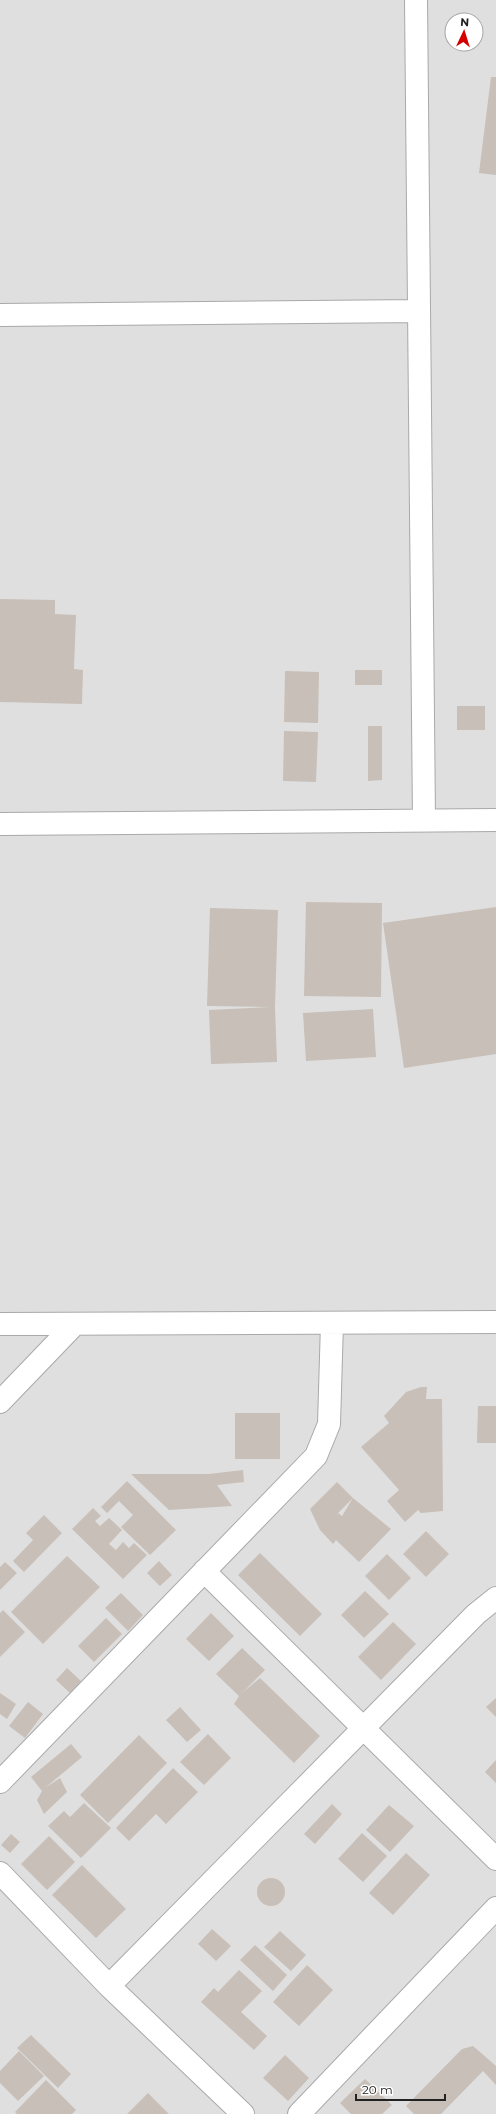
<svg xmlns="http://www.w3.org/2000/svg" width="496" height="2114" font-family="Montserrat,sans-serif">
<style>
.residential{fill:#e0dfdf;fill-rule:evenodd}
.building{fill:#c7bfb8;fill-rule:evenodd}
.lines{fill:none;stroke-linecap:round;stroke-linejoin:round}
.minor-casing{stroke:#a9a9a9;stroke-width:24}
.minor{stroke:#fff;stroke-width:22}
</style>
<rect width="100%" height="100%" fill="#f2efe9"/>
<path class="residential" d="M0,0H496V2114H0ZM452,20H476V44H452Z"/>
<path class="building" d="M491,77H496V175L479,173Z
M0,599L55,600V614L76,615L74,669L83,670L82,704L0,702Z
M355,670H382V685H355Z
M285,671L319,672L318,723L284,722Z
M457,706H485V730H457Z
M368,726H382V780L368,781Z
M284,731L318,732L316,782L283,781Z
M306,902L382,903L381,997L304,996Z
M496,907V1054L404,1068L383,923Z
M210,908L278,910L275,1007L277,1062L211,1064L209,1010L269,1007L207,1006Z
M373,1009L376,1057L306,1061L303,1013Z
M421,1387H427L426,1399H442L443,1511L421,1513L418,1510L405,1522L387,1501L399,1490L361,1447L389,1423L384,1416L406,1392Z
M478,1406H496V1443H477Z
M235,1413H280V1459H235Z
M243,1470L244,1482L217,1485L232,1506L169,1510L131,1474H209Z
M127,1481L176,1530L150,1555L121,1527L133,1515L119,1501L107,1513L101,1507Z
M337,1482L353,1498L391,1529L359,1562L336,1540L333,1544L320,1530L310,1509ZM353,1498L342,1516L338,1513Z
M93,1508L101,1516L95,1521L100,1526L109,1518L122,1530L109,1544L116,1550L123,1542L129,1548L134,1543L147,1555L123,1579L72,1529Z
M44,1515L62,1533L24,1572L13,1561L33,1540L26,1533Z
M426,1531L449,1554L426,1577L403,1554Z
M260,1553L322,1614L300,1636L238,1575Z
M387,1554L411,1578L389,1600L365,1576Z
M67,1556L100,1587L43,1644L11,1612Z
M159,1561L172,1575L160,1586L147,1573Z
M5,1562L17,1573L0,1590V1567Z
M365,1591L389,1614L364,1638L341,1615Z
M121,1593L143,1615L128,1631L105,1608Z
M3,1610L25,1632L0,1657V1613Z
M211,1613L234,1636L209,1661L186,1639Z
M106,1618L122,1634L94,1662L78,1646Z
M393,1622L416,1644L381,1680L358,1657Z
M242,1648L265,1670L242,1693L260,1678L320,1736L294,1763L234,1704L239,1696L216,1674Z
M67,1668L81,1681L70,1693L56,1680Z
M0,1693L16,1704L7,1719L0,1714Z
M496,1698V1717L486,1707Z
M28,1702L43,1714L25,1738L9,1726Z
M180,1707L201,1730L187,1742L166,1720Z
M208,1734L231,1758L204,1785L180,1762Z
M139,1735L167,1763L108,1823L80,1795Z
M71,1744L82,1757L45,1788L60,1778L67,1792L44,1814L37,1800L42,1791L31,1777Z
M496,1760V1783L485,1772Z
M173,1768L198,1792L166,1824L156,1814L129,1841L116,1828Z
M84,1803L111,1828L81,1858L48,1826L64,1811L70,1817Z
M332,1804L342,1814L315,1844L304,1834Z
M389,1805L414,1826L390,1852L366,1830Z
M362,1833L387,1856L363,1882L338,1859Z
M11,1834L20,1842L10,1853L1,1845Z
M49,1836L75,1862L47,1890L21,1864Z
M406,1853L430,1875L393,1915L369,1893Z
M82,1865L126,1909L96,1938L52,1895Z
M257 1892a14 14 0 1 1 28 0a14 14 0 1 1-28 0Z
M212,1929L231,1946L216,1961L198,1944Z
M280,1931L306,1955L291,1971L264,1947Z
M255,1945L287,1975L273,1991L240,1960Z
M307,1965L333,1990L299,2026L273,2002Z
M239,1970L262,1991L241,2012L267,2036L254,2050L201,2002L214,1988L218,1992Z
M31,2035L71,2074L58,2088L17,2048Z
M473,2046L496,2066V2085L483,2071L441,2114H414L406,2106L462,2049Z
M19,2051L44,2076L18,2101L0,2083V2071Z
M285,2055L309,2078L288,2101L263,2078Z
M365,2079L392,2105L382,2114H351L340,2103Z
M46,2080L76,2110L72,2114H17L15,2112Z
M148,2093L169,2114H127Z"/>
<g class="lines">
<defs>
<path id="minor" d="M416,0L424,820
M0,315L419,311
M0,824L496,820
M0,1324L496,1322
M0,1402L75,1324
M204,1571L496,1859
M0,1782L316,1456L329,1424L332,1323
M0,1873L109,1986L243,2114
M109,1986L476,1614L496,1598
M299,2114L496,1908"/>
</defs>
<use href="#minor" class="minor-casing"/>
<use href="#minor" class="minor"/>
</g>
<g transform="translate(464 32) rotate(4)"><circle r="19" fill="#ffffff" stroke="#a7a7a7"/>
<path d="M0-3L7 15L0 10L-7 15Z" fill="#d40000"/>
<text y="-6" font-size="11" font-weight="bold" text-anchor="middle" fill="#222222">N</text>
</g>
<path d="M356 2094v6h89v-6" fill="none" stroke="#222222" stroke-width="2"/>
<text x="362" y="2094" font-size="12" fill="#222222" stroke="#ffffff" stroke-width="3" paint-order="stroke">20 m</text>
</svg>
